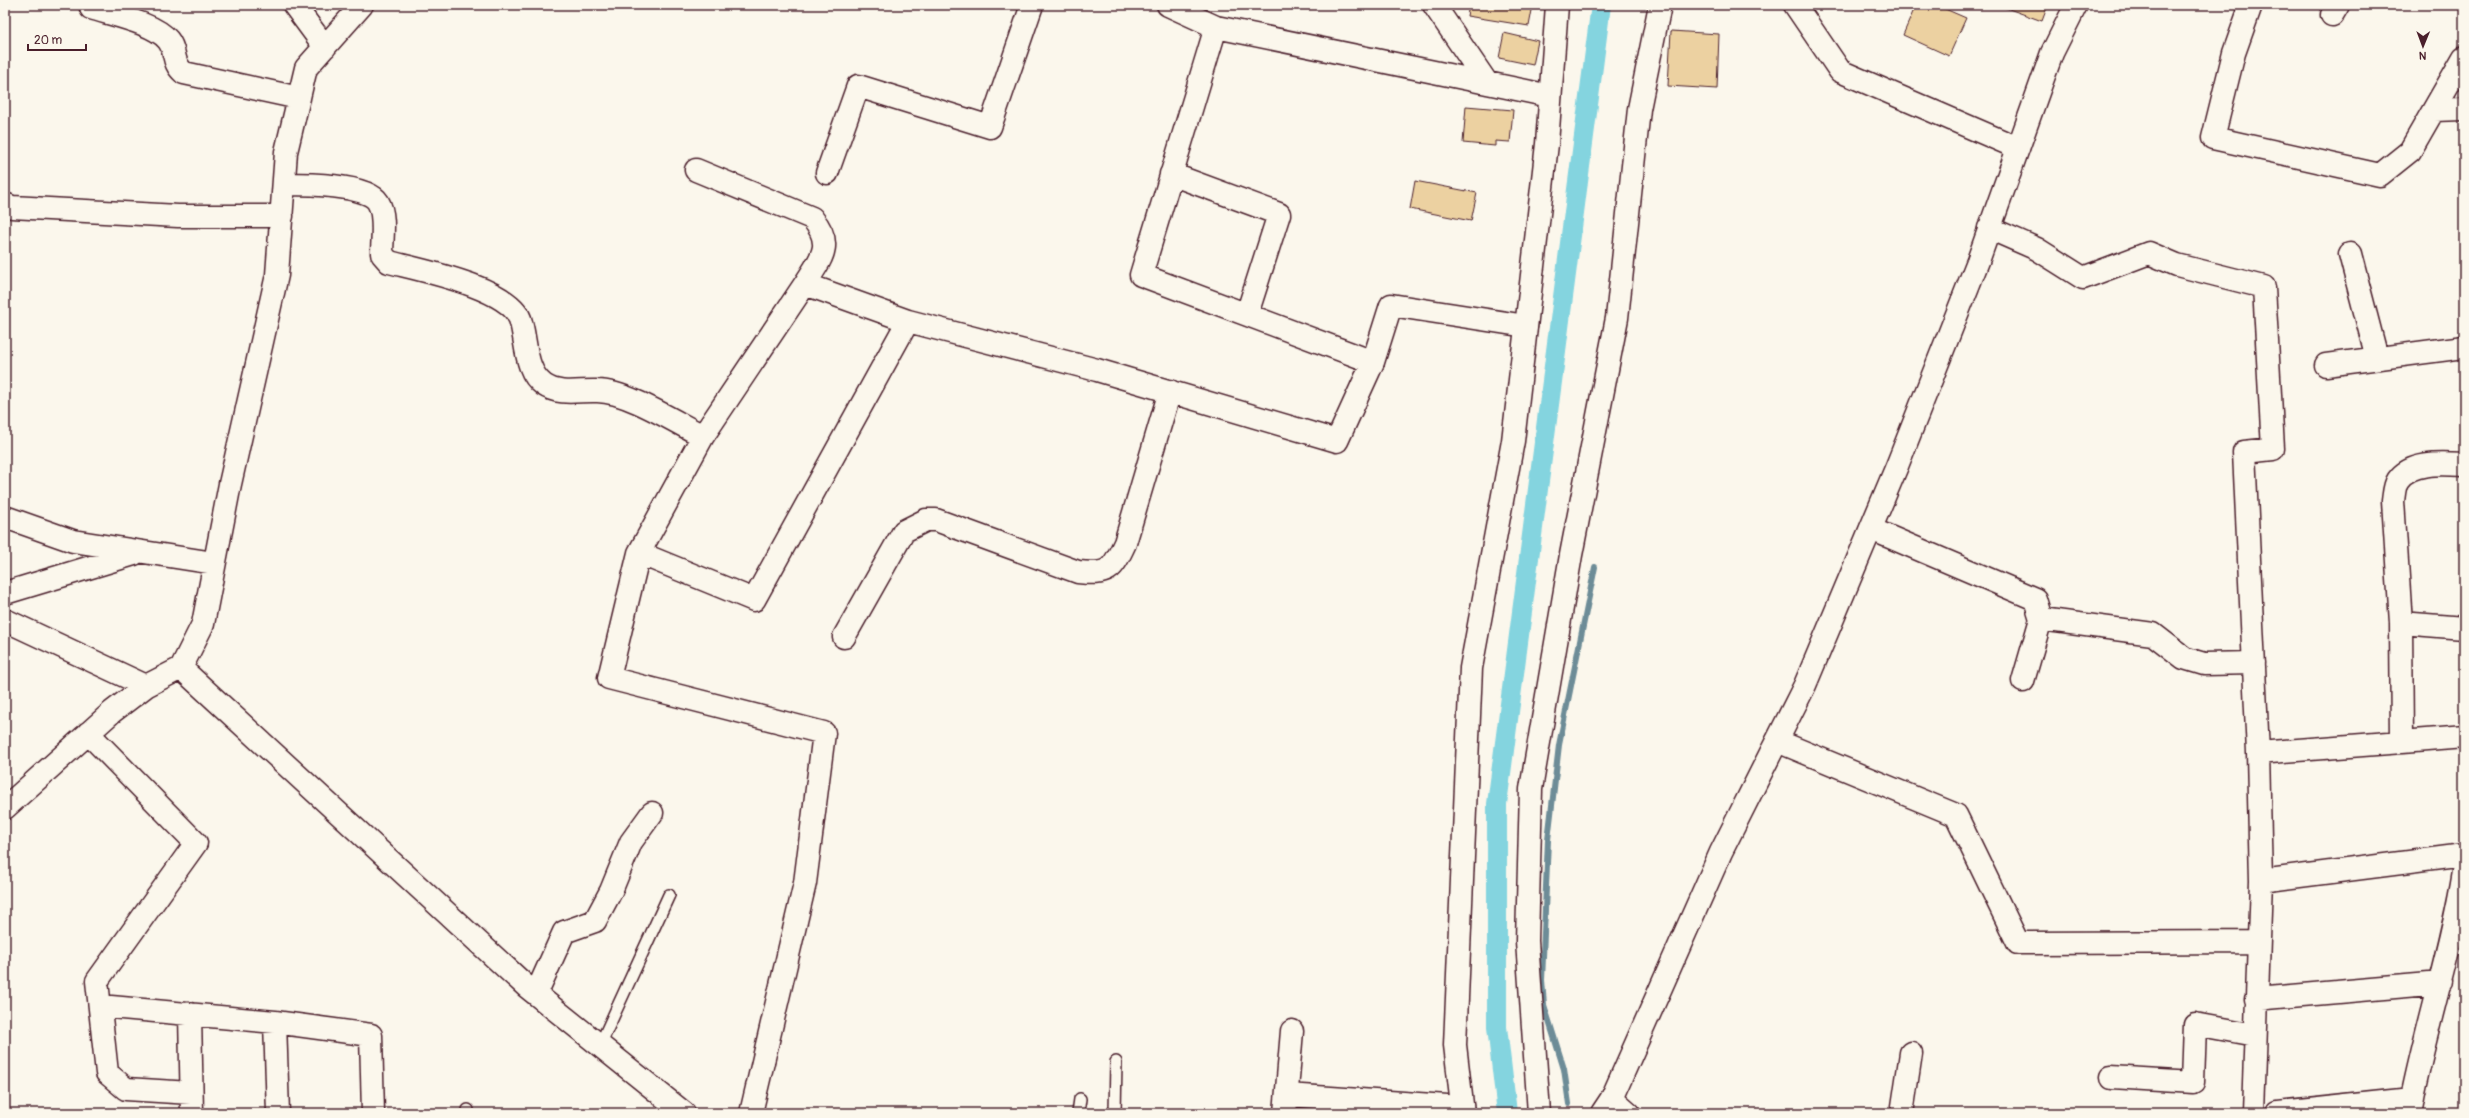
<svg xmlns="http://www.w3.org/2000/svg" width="2469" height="1118" font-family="Pangolin,sans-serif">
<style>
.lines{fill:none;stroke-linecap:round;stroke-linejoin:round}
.stream{stroke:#6d8c97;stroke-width:6}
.canal{stroke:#84d4df;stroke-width:20}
.building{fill:#ecd1a1;stroke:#4a1f2b}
.lane-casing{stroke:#4a1f2b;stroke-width:14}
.street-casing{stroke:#4a1f2b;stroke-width:25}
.secondary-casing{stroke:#4a1f2b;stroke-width:25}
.lane{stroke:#fbf7ec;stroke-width:11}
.street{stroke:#fbf7ec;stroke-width:22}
.secondary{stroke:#fbf7ec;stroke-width:22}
</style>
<rect width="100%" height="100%" fill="#fbf7ec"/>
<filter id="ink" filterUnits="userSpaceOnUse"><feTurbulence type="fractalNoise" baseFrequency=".025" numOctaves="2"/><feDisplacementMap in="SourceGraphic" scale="8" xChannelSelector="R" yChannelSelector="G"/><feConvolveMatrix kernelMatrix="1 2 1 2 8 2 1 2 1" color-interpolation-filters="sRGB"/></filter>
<g filter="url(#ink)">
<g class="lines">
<path class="stream" d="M1569,1104L1564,1069L1544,1005L1542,980L1548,840L1559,745L1595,567"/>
<path class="canal" d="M1507,1113L1497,1027V804L1601,5"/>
</g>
<path class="building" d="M1469,5H1533L1529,26L1467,16Z
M1916,5H1936L1966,18L1949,56L1903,35Z
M1998,5H2048L2042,21Z
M1671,31L1719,34L1717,89L1668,86Z
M1504,33L1538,41L1533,65L1499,58Z
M1466,106L1513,110L1510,142L1495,141V146L1463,143Z
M1415,181L1477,193L1471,221L1410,209Z"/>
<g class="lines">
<defs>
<path id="lane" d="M600,1045L669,895
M468,1113V1110
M1078,1113L1080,1099
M1115,1113L1116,1062"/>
<path id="street" d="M294,5L325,47
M1168,5L1216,27
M1434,5L1487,83
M1795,5L1840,71L2018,148
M2251,5L2234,53L2213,138L2380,175L2410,151L2464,57
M91,8C112,15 154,23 168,40C177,51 171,62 184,73L299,98
M2332,15L2338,5
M2434,110L2464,109
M696,170L812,218C835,245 821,258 805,284
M827,173L858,86L990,127L1032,5
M1171,174L1279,214L1247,314
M284,184C304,184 367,184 378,202C386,215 382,239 382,254L389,262C420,270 508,287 520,319C527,340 524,371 544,385C560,396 580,390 597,391C627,391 675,422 703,436L805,284L908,321
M5,204L12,207L178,216H282
M1989,228L2037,249L2083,278L2149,253L2177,265L2264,287L2273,449L2244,452L2258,753L2261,881L2253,1113
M2350,254L2377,358
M1526,326L1391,305L1373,362L1141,275L1216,27L1550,96
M2326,365L2464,347
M703,436L639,553L609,678L824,733L805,883L751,1113
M5,517L73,541L214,563
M1871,529L2035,599L2041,619L2023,681
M639,553L754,600L908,321L1097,370L1337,441L1373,362
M5,593L134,554
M2041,619L2153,634L2184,658L2204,664L2254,663
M5,620L146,686L181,668L527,987L684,1113
M2401,623L2393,501C2394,495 2394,486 2398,480C2411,461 2443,464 2464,465
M844,637L904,531L926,520H936L1078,572C1109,575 1112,571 1125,543L1170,391
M181,668L203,624L230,484L277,275L286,152L306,68L362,5
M88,733L196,843L97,981L107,1073L126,1089L191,1093
M1777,741L1956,815L2018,943L2258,942
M2402,742L2464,737
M2258,753L2402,742L2401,623L2464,628
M5,808L112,712L146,686
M2261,881L2464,855
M536,994L564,932L595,921L611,891L631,842L652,813
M2256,999L2441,983
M100,1006L275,1022L371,1035L373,1113
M190,1014L192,1113
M275,1022L278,1113
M2111,1077L2193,1082L2195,1024L2255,1035
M1287,1095L1462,1107
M1612,1098L1629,1113
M1285,1113L1292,1031
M1902,1113L1911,1053
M2278,1113L2412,1099
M2409,1113C2424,1032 2451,953 2464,871"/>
<path id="secondary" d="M1463,1113L1455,1045L1471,668L1513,441L1547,144L1557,5
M1539,1113L1527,941L1531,789L1571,555L1617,318L1639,109L1660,5
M1602,1113L1612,1098L1721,852L1805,685L1897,466L1978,261L2052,53L2076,5"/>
</defs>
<use href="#lane" class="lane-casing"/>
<use href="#street" class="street-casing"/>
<use href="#secondary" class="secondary-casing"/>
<use href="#lane" class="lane"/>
<use href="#street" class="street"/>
<use href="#secondary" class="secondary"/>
</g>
</g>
<rect width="2469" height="1118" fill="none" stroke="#fbf7ec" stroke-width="20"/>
<rect x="10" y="10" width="2449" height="1098" fill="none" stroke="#4a1f2b" stroke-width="1.5" filter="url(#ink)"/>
<g transform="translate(2423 46) rotate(181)" stroke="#fbf7ec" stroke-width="3" paint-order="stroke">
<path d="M0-3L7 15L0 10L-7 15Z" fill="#4a1f2b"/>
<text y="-6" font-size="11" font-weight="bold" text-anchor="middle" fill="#4a1f2b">N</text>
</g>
<path d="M28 44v6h58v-6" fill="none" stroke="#4a1f2b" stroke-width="2"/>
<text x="34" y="44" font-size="12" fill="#4a1f2b" stroke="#fbf7ec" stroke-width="3" paint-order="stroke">20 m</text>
</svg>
